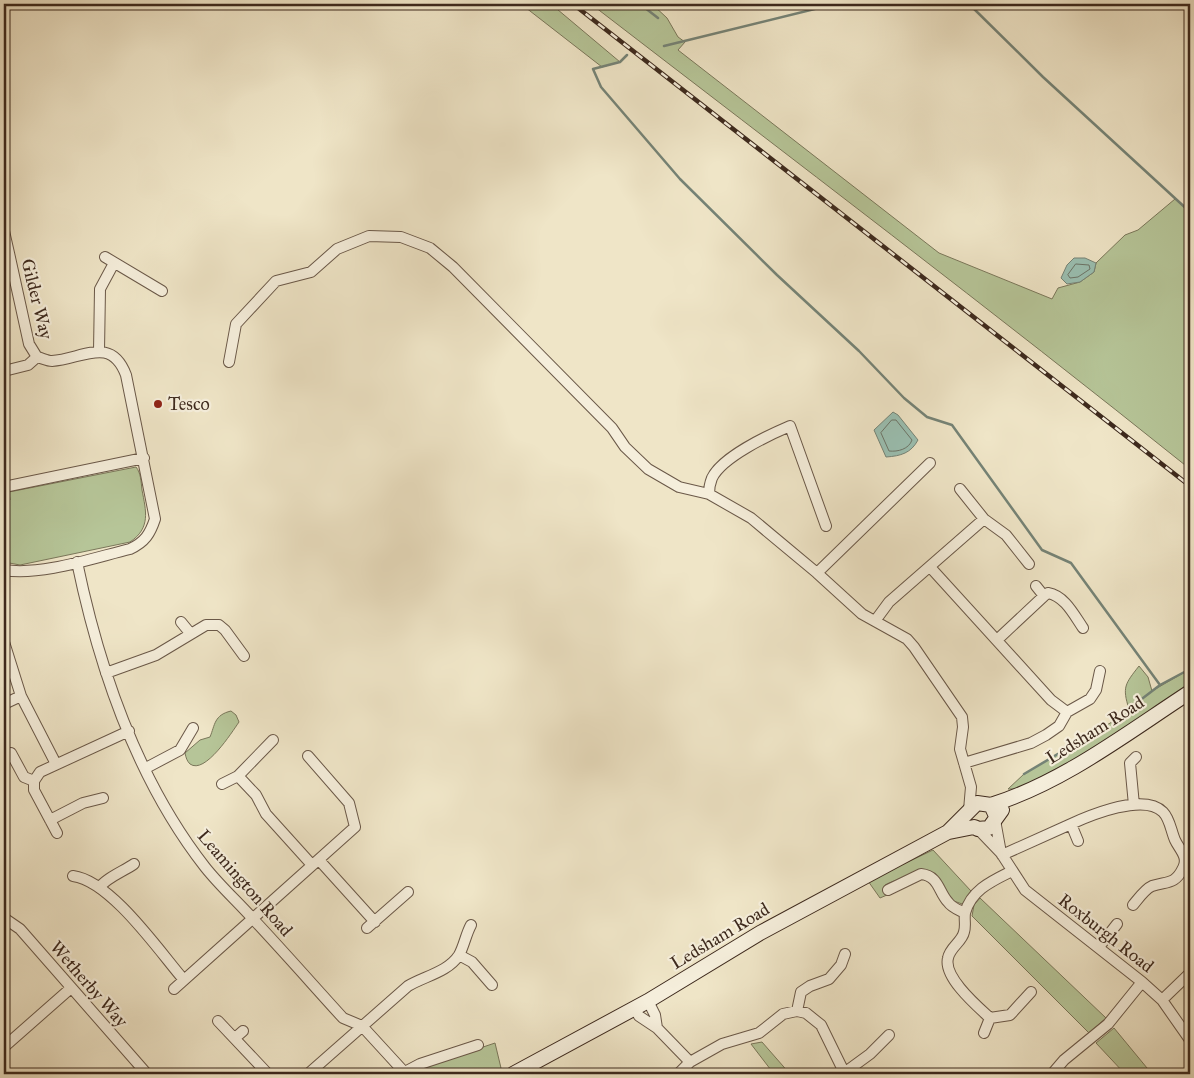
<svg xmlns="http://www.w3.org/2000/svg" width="1194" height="1078" font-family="'IM FELL Great Primer',serif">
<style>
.green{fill:#b6c598;stroke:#7a775a}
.water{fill:#9abfb1;stroke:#758376}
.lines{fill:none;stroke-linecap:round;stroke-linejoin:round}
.shore{stroke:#6c7467;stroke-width:1}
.stream{stroke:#758376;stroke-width:2.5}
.minor-casing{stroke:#6a5848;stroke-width:12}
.secondary-casing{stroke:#3d291d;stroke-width:16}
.minor{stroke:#f5eedb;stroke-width:10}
.secondary{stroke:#f5eedb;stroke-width:14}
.rail-casing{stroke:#3d291d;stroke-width:4.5}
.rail{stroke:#f5eedb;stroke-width:2.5;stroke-dasharray:8;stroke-linecap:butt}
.poi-dot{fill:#8f2418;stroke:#f5eedb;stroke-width:2}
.labels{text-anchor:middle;stroke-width:4.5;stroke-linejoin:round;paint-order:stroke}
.street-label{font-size:18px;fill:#3d291d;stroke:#f5eedb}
.poi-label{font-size:18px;fill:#3d291d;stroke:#f5eedb;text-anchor:start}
</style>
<rect width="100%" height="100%" fill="#efe5c7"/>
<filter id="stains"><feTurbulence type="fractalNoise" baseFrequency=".004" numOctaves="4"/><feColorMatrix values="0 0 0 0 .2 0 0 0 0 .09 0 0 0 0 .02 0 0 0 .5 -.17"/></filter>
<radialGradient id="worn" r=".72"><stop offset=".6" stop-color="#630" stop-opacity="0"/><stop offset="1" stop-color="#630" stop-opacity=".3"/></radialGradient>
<path class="green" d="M521,4H551L620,62L602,67Z
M591,4H652L667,18L678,37L685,42L678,50L939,253L1052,299L1058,288L1080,282L1094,272L1096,263L1125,235L1138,230L1175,199L1190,212V469C993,311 791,158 591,4Z
M136,467C141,473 141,482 142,490C146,511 151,528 130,542L20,565L4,562V502L10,500L9,492Z
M1139,666L1148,677L1152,691L1190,669V685L1094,749L1018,789H1008L1024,774L1117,719L1129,709C1122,687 1125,684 1139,666Z
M231,711L236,715L239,722C232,732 205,775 190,764C187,761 186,758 185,753L200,740L210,737C215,725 214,715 231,711Z
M933,850L971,891L965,905L951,900L920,871L889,883L885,885L887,895L880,898L868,881Z
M980,898L1106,1018L1089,1033L972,916L974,905Z
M1114,1028L1152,1074H1125L1096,1043Z
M762,1042L790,1074H774L751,1044Z
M495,1043L501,1068L490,1074H412L418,1069Z"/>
<path class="water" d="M1074,258H1085L1096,263L1094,272L1080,282L1067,284L1061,278L1067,265Z
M893,412L898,415L918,440C911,453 901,456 886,457L874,430Z"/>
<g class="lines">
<path class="shore" d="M1076,264L1089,265L1090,269L1078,277L1070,278L1068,275Z
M892,420H896L912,440C909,449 898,452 889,451L881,433Z"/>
<path class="stream" d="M640,4L658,18
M969,4L1043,77L1190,212
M664,46L835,4
M627,55L620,62L593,69L601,87L680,179L777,275L859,351L904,398L927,417L952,425L1042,550L1071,563L1160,685L1113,721
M1160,685L1190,669
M1024,774L1105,726"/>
<defs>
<path id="minor" d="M4,231L9,253
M4,254L9,253L29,344L37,357
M105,257L162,291
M99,351L100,289L114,263
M229,362L236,324L276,281L311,272L337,249L369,236L401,237L430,248L453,267L612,428L625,447L648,469L679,487L709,494L751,518L817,573L862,614L907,639L914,647L962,717L963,727L960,749L971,787L969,810
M4,371L28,365L37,357C42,358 47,361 52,361C82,359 111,335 126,375L155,519C150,534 145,542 130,549C93,558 41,576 4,570
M4,487L144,458
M960,489L984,519L1006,535L1029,564
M709,494C709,489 710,483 712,478C722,457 769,435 790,426L826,526
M77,562C99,668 137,780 205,867C220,886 238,902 254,920C284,952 313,985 343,1018L362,1026L406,1074
M930,567L1051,700L1067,712
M817,573L930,463
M1036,586L1044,596L1048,593C1065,596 1074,615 1083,628
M875,621L889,602L984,519
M181,622L190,633
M997,640L1044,596
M4,642L21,696L56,764
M106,673L156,655L206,625H219L225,630L244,656
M4,704L21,696
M11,753L24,777L34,781
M964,763L1031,743L1046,735L1059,726L1067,712L1090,699L1096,690L1100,671
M146,768L180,750L193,728
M238,776L256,795L266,814L312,865
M222,784L238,776L273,740
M1134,805L1130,763L1136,757
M50,820L83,803L103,798
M995,820L1001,853
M1071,824C1091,815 1144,793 1163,812C1170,819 1171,831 1175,840C1179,849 1189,857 1183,868C1175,885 1167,881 1152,886C1145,889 1138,899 1133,905
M978,829L1001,853L1025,890L1142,982L1162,1000L1190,1040
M57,833L34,790V781L40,772L129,731
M1002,855L1071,824L1078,841
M319,860L375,922
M73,876C111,881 159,951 184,980
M100,887C106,878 124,871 134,864
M888,890L921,874C939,876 938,891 948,902C952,908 959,910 965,913
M4,918L20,929L147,1074
M367,928L408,892
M1099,947L1117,924
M459,955L472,962L492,985
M174,989L355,827L349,803L308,756
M1162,1000L1190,973
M634,1008L639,1016L657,1028L655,1015L648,1001
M797,1011L801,992L810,986L829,979L841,965L845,954
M990,1018L1010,1015L1031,992
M218,1021L268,1074
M657,1028L690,1062L678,1074
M984,1033L990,1018C977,1006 943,977 948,958C950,947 962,942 964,932C966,926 964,920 965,913C971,890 992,881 1012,871
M235,1038L243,1031
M4,1047L71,988
M690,1062L722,1044L759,1033L783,1014L797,1011L806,1013L821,1025L845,1074
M844,1073L870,1054L889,1035
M308,1074L408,986C425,976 448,972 459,955C464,946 466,934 471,925
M401,1074L420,1064L478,1045
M1052,1074L1064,1060L1108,1024L1142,982"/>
<path id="secondary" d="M991,805C1064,782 1127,733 1190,692
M949,832L974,827L978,829L989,828L1002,810
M513,1074L648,1001L760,933L948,832L977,803L991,805L996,816"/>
</defs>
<use href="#minor" class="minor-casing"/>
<use href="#secondary" class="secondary-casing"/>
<use href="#minor" class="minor"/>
<use href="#secondary" class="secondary"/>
<defs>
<path id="rail" d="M573,4L1190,486"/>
</defs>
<use href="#rail" class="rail-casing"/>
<use href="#rail" class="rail"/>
</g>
<circle class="poi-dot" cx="158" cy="404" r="5"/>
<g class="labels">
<g class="street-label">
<text transform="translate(37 299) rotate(76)" y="6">Gilder Way</text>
<text transform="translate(1095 730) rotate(-32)" y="6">Ledsham Road</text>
<text transform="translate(245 883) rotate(49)" y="6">Leamington Road</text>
<text transform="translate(1106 933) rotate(38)" y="6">Roxburgh Road</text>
<text transform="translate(720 936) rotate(-31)" y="6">Ledsham Road</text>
<text transform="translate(89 984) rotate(49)" y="6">Wetherby Way</text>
</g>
<g class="poi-label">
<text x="168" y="410">Tesco</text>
</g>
</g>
<rect width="1194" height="1078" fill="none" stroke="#efe5c7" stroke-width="20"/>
<rect x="5" y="5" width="1184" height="1068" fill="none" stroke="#3d291d" stroke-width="2.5"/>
<rect x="10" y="10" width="1174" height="1058" fill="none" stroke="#3d291d"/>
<rect width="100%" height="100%" filter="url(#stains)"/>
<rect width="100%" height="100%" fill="url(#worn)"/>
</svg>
